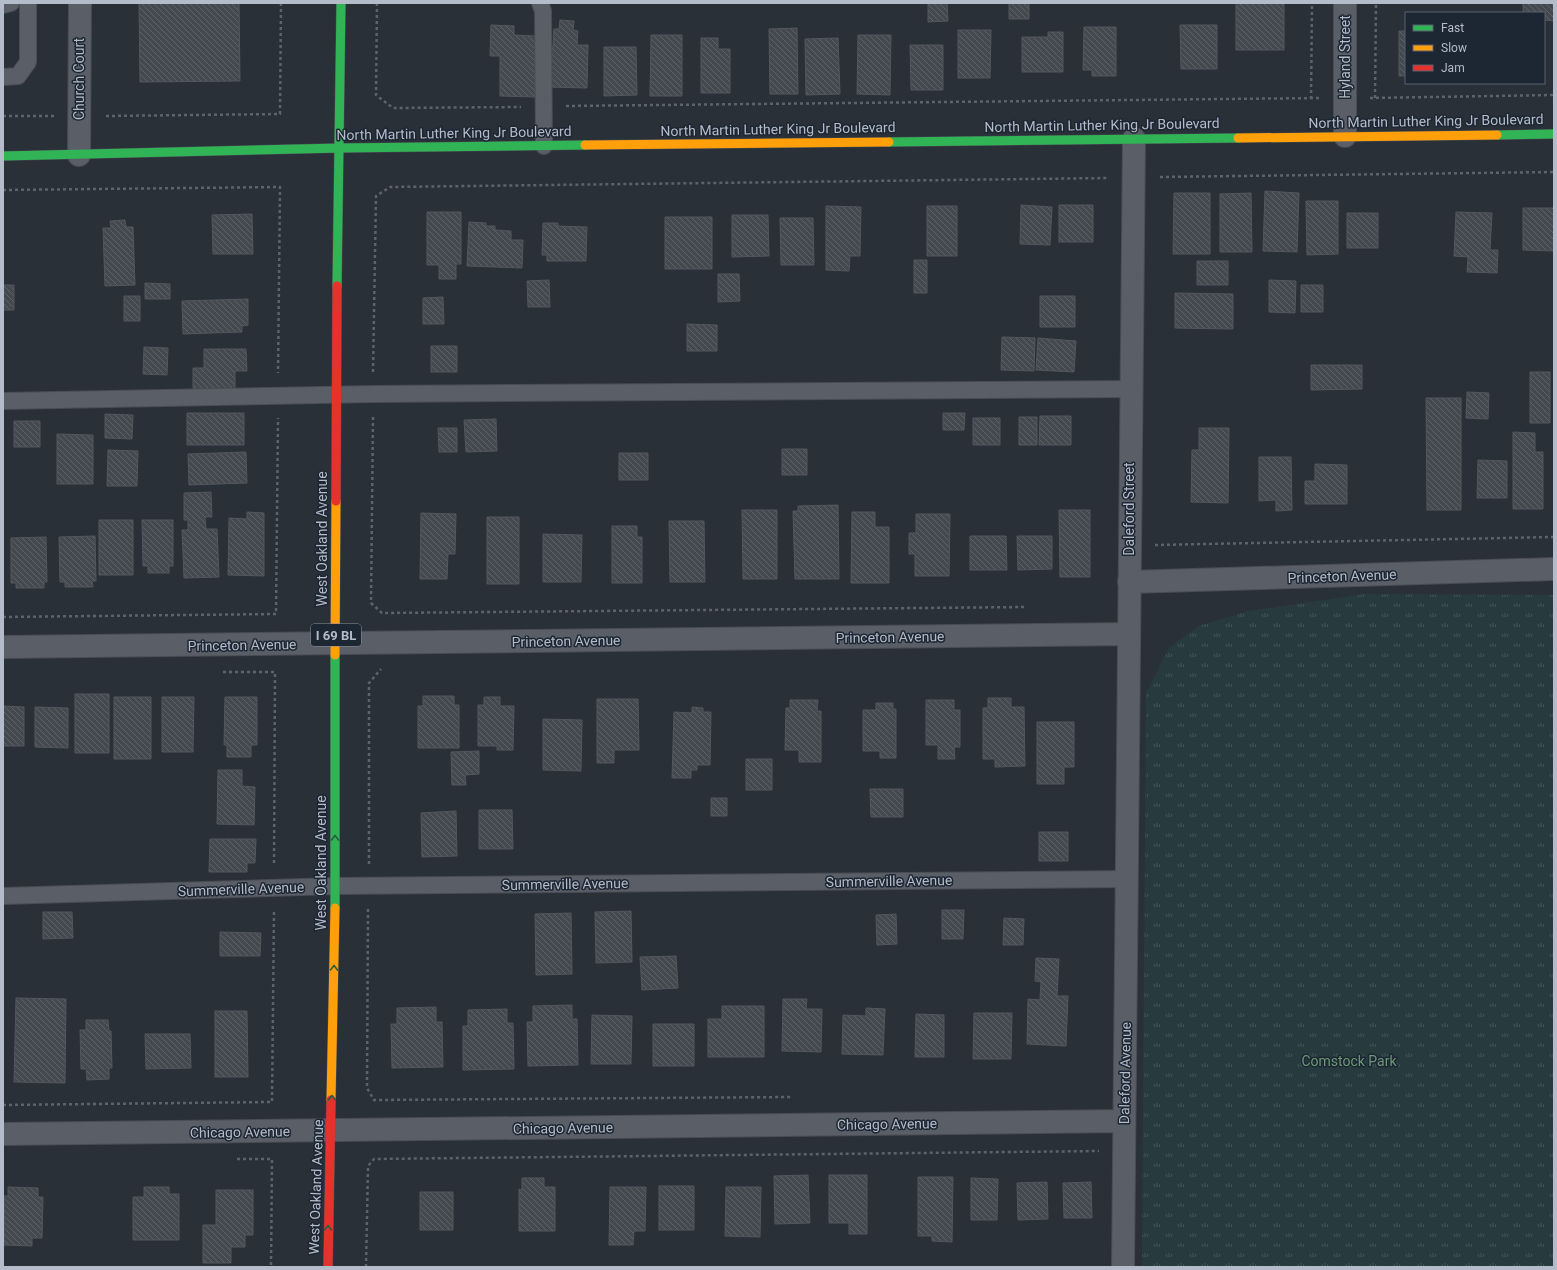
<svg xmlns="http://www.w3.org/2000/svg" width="1557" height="1270" font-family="Roboto,sans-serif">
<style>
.park{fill:url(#park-tufts)}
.building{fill:url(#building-back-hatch);stroke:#52575f}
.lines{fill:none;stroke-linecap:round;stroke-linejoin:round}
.lane-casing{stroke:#484c53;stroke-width:18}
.street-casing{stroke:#484c53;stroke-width:24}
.fast-casing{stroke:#484c53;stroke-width:10}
.slow-casing{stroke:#484c53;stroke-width:10}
.jam-casing{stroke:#484c53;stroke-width:10}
.path{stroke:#5d636a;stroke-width:2.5;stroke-dasharray:3 3;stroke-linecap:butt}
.lane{stroke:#5a5e66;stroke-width:16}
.street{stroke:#5a5e66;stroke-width:22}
.fast{stroke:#30b455;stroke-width:9}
.slow{stroke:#ff9f0a;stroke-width:9}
.jam{stroke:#e5322d;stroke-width:9}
.oneway{stroke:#255f41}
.labels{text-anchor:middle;stroke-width:3;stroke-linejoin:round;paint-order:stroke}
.shield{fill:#1d2633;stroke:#878f9c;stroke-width:1}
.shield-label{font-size:13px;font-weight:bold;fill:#b4bcc9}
.street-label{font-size:14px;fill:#b4bcc9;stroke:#1d2633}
.park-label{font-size:14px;fill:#6b9a76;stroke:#1d2633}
</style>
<defs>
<pattern id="park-tufts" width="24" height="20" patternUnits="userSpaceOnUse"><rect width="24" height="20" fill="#273a3e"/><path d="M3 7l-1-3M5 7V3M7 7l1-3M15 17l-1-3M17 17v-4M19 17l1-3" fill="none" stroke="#445559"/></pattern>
<pattern id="building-back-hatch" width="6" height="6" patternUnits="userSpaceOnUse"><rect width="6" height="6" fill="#444950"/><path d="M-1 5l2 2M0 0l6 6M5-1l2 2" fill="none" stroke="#5d6168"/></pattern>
</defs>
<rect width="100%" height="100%" fill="#2a3038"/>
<path class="park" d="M1364,594L1554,595V1267H1142L1146,693L1169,648L1198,626L1249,611Z"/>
<path class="building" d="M139,3H239L240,81L140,82Z
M928,3H947L948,21L928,22Z
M1009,3H1029V19H1009Z
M1236,3H1284V50H1236Z
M1523,3H1554V21L1544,20V13H1523Z
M560,20L574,21L573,30L578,31L577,45H588L587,88L548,87L549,46L553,47L554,29H559Z
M491,25L514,26V35L535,36V97L500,96V56H490Z
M1180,25H1217V69H1181Z
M1084,27H1116V76H1092V70H1083Z
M797,28L798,94H770L769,29Z
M958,30H991L990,78H958Z
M1399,31H1406V76H1399Z
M1048,32H1063V72H1022V37H1048Z
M651,35H682V96H650Z
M858,35H891L890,95L857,94Z
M701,38H718V49H730V93H701Z
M838,38L840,94L806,95L805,39Z
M910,45H943V90H911Z
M604,47H636L637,95L604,96Z
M1265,191L1299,193L1297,252L1263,251Z
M1174,193H1210V254H1173Z
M1251,193L1252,252H1220V194Z
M1306,201H1338V254L1307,255Z
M1021,205L1052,207L1050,245L1020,244Z
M1059,205H1093V242H1059Z
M826,206L861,207L860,256H850L849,271L826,270Z
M927,206H957V256H927Z
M1523,208H1554V251L1523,250Z
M427,212H461V264H456V279H439V265H427Z
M1456,212L1492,213L1490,250H1498L1497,273L1467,272L1468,257L1454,256Z
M1347,213H1378V248H1347Z
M252,214L253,254H213L212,215Z
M732,215H768L769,256L732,257Z
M665,217H712V269H665Z
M780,218H813L814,265H781Z
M125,220L126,227H133L135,285L105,286L103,228H111L110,221Z
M469,222L486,223V226H495V230L511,231V240H523L522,268L467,266Z
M543,223H558V226L587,227L586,261H547V255H542Z
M914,260H927V293H914Z
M1197,261H1228V285H1197Z
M718,274H739L740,301L718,302Z
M549,280L550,307H528L527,281Z
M1269,280L1296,281L1295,313L1269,312Z
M145,283L170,284V299H145Z
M3,285H14V310H3Z
M1301,285H1323V312H1301Z
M1175,293L1233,294V329L1175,328Z
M124,296H140V321H124Z
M1040,296H1075V327H1040Z
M443,297L444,324H423V298Z
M248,299V325L242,326V332L183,334L182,301Z
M687,324L717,325V351H687Z
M1002,337L1035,338L1034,371L1001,370Z
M1038,338L1076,341L1074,372L1036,370Z
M431,346H457V372H431Z
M144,347L168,348L167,375L143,374Z
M204,349H246L247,371H235V389H193V368H204Z
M1311,365H1362V389L1311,390Z
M1530,372H1550V423H1530Z
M1467,392L1489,393L1488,419L1466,418Z
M1426,398H1461V510H1427Z
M187,413H244V445H187Z
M943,413H965L964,430H943Z
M105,414L133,415L132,439L105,438Z
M1040,416H1071V445H1039Z
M1019,417H1037V445H1019Z
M973,418H1000V445H973Z
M496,419L497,451L466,452L464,420Z
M14,421H40V447H14Z
M438,428H457V452H439Z
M1199,428H1229L1228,503L1191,502L1192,450H1199Z
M1513,432L1535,433V452H1543V509H1513Z
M57,434L93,435V484H57Z
M782,449H807V475H782Z
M108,450L138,451L137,486H107Z
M246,452L247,483L189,485L188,454Z
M619,453H648V480H619Z
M1259,457H1291L1292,510L1276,511V500L1259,501Z
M1478,460L1507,461V498H1477Z
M1315,464L1347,465V504H1305V481H1315Z
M211,492L212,517H205L206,529H217L219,577L184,578L182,530H188V520H184V493Z
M838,505L839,579H795L793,511H798V506Z
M742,510H777V579H743Z
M1059,510H1090V577H1060Z
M247,512L264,513V576L228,575L229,518L247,519Z
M852,512H875V527H889V583H851Z
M421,513L456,514L455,554H448L447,579H420Z
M916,514H950L949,576H915V554H909V533H916Z
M487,517H519V584H487Z
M99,520H133V575H99Z
M142,520H173V566H169V573H148V566H143Z
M669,521H704L705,582H670Z
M612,526H637V537H642V583H612Z
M543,534L582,535L581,582H543Z
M95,536L96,581H92L93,587H65V582H60L59,537Z
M970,536H1006L1007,570H970Z
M1017,536H1052V569L1018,570Z
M46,537L47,582H44V588H16V583H11V538Z
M75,694H109V753H75Z
M423,696H454V705H459V748H418V706H423Z
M114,697H151V759H114Z
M162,697H194L193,752H162Z
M225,697H257V745H251V757H227V745H224Z
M484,697H500V706H514L513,750H497V746H478V705H484Z
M988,698H1011V707H1024L1025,766L995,767V759H983V708H988Z
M597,699H638L639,750H614V763H597Z
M790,700H818L817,711H821V762H799V750H785L786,708H790Z
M926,700H954V710H960V747H954L955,759H938V745H926Z
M876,703H893V709H896V758H880V751H863V710H876Z
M3,706L24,707V746H3Z
M35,707L68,708V748L35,747Z
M692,707L703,708V712H711L710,765H697V770H691V778H672L674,712L692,713Z
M543,719L582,720L581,771L543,770Z
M1037,722H1074V767H1064V784H1037Z
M479,751V774L465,775L466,785H452L451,752Z
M746,759H772V790H746Z
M218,770H242V786L255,787L254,825L217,824Z
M870,789H903V817H871Z
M711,798H727V816H711Z
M479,810H512L513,849H479Z
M456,811L457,856L422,857L421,813Z
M1039,832H1068V861H1039Z
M210,839H256L255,863H247V872H209Z
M942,910H964L963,939H942Z
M631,911L632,962L596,963L595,912Z
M43,912H72L73,938L43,939Z
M571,913L572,974L536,975L535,914Z
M896,914L897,944L877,945L876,915Z
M1004,918L1024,919L1023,945H1003Z
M220,932L261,933L260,956H220Z
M676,956L678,988L642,990L640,957Z
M1036,958L1059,959L1057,996H1068L1066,1046L1027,1044L1028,999L1040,1000L1041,982L1035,981Z
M16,998L66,999L65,1083L14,1082Z
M783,999H807L806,1009H822L821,1052L782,1051Z
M572,1005V1019H577L578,1065L528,1066L527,1022H533V1006Z
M722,1006H764V1057H708V1019H722Z
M436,1007V1022H442L443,1067L392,1068L391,1024H397V1008Z
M866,1008L885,1009L883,1055L842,1054L843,1015L866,1016Z
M507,1009V1023H513L514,1069L463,1070V1026H468V1010Z
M215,1011H247L248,1077H215Z
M974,1013H1012L1011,1059H973Z
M916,1014L944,1015V1057H915Z
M592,1015L632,1016L631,1064H591Z
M86,1020H108L109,1031H111L112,1068H109V1079L87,1080L86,1069H81L80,1030H86Z
M653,1024H694V1066H653Z
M145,1034H190L191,1068L146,1069Z
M808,1175L810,1223L775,1224L774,1176Z
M829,1175H867V1234H849V1223H829Z
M918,1177H953L952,1242L932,1241V1236H918Z
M522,1178H544V1187H555V1231H519V1189L522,1190Z
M971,1178L998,1179L997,1220H971Z
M1047,1182L1048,1219L1018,1220L1017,1183Z
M1091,1182L1092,1218H1064L1063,1183Z
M659,1186H694V1230H659Z
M8,1187L38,1188V1197H43L42,1238H32V1246L4,1245V1196H8Z
M144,1187H169V1194H179V1240H133V1197H144Z
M610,1187H646L645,1231H634L633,1245H609Z
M726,1187H761L760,1237L725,1236Z
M216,1190H253V1235H245V1247H231V1263H203V1225H216Z
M420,1192H453V1230H420Z"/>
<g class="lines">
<defs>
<path id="lane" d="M540,3L543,11L544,146
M3,5L11,3
M3,77L18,76L28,62V3
M3,401L373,394L1130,389
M3,896L335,886L1127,879"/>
<path id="street" d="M1345,136V3
M79,155L80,3
M1129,582L1554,569
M3,647L1129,634
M3,1134L1124,1121
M1123,1267L1134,139"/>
<path id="fast" d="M1497,135L1554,134
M889,142L1238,138
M341,148L585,145
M3,156L341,148
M337,286L341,3
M335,908V655"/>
<path id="slow" d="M1238,138L1497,135
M585,145L889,142
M335,655L336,501
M331,1100L335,908"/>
<path id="jam" d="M336,501L337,286
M328,1267L331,1100"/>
</defs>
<use href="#lane" class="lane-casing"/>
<use href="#street" class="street-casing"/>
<use href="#fast" class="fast-casing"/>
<use href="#slow" class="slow-casing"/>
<use href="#jam" class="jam-casing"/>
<path class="path" d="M377,3L376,95L393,108L521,107
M1370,98L1554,95
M1375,98L1376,3
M1311,99L1312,3
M566,106L1319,98
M3,116H55
M106,116L280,114L281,3
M1160,177L1554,172
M3,190L280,187L278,373
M373,372L376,196L390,187L1109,178
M373,417L371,603L382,613L1026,607
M1155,545L1554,537
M3,617L276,614L278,418
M223,672H275L274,865
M369,864V683L381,669
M368,909L367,1088L374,1100L792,1097
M3,1105L272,1102L274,910
M237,1159H272L271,1267
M366,1267L368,1166L374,1159L1099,1151"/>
<use href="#lane" class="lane"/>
<use href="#street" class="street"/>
<use href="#fast" class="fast"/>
<use href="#slow" class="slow"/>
<use href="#jam" class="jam"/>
</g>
<defs><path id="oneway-chevron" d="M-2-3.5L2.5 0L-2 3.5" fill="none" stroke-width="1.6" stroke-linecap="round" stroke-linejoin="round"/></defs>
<g class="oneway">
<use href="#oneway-chevron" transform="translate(335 838) rotate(-90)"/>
<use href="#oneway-chevron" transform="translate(334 968) rotate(-89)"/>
<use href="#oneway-chevron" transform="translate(332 1098) rotate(-89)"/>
<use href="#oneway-chevron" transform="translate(328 1228) rotate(-89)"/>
</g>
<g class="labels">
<rect class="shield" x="311" y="624" width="50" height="22" rx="3"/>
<g class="shield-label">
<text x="336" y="640">I 69 BL</text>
</g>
<g class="street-label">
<text transform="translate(1345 57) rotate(-90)" y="5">Hyland Street</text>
<text transform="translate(79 79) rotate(-90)" y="5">Church Court</text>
<text transform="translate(1426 121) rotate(-1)" y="5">North Martin Luther King Jr Boulevard</text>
<text transform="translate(1102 125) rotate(-1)" y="5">North Martin Luther King Jr Boulevard</text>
<text transform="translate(778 129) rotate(-1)" y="5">North Martin Luther King Jr Boulevard</text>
<text transform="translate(454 133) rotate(-1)" y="5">North Martin Luther King Jr Boulevard</text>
<text transform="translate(1129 509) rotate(-90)" y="5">Daleford Street</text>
<text transform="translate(322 539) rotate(-90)" y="5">West Oakland Avenue</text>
<text transform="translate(1342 576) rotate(-2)" y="5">Princeton Avenue</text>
<text transform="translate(890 637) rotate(-1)" y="5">Princeton Avenue</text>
<text transform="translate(566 641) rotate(-1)" y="5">Princeton Avenue</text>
<text transform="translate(242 645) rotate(-1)" y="5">Princeton Avenue</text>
<text transform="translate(321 863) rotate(-90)" y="5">West Oakland Avenue</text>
<text transform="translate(889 881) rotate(-1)" y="5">Summerville Avenue</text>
<text transform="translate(565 884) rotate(-1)" y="5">Summerville Avenue</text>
<text transform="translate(241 889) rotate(-2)" y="5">Summerville Avenue</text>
<text transform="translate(1125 1073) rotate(-89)" y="5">Daleford Avenue</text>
<text transform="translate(887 1124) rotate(-1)" y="5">Chicago Avenue</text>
<text transform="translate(563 1128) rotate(-1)" y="5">Chicago Avenue</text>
<text transform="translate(240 1132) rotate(-1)" y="5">Chicago Avenue</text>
<text transform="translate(316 1187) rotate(-88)" y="5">West Oakland Avenue</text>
</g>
<g class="park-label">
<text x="1349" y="1066">Comstock Park</text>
</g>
</g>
<rect width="1557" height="1270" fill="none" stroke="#b4bcc9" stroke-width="8"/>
<rect x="1405" y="12" width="140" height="72" fill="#1d2633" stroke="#59626f"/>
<rect x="1413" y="25" width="20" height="6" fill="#30b455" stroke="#59626f"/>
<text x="1441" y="32" font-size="12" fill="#b4bcc9">Fast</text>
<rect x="1413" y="45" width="20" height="6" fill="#ff9f0a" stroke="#59626f"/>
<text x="1441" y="52" font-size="12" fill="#b4bcc9">Slow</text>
<rect x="1413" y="65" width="20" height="6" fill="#e5322d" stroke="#59626f"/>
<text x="1441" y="72" font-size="12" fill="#b4bcc9">Jam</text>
</svg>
